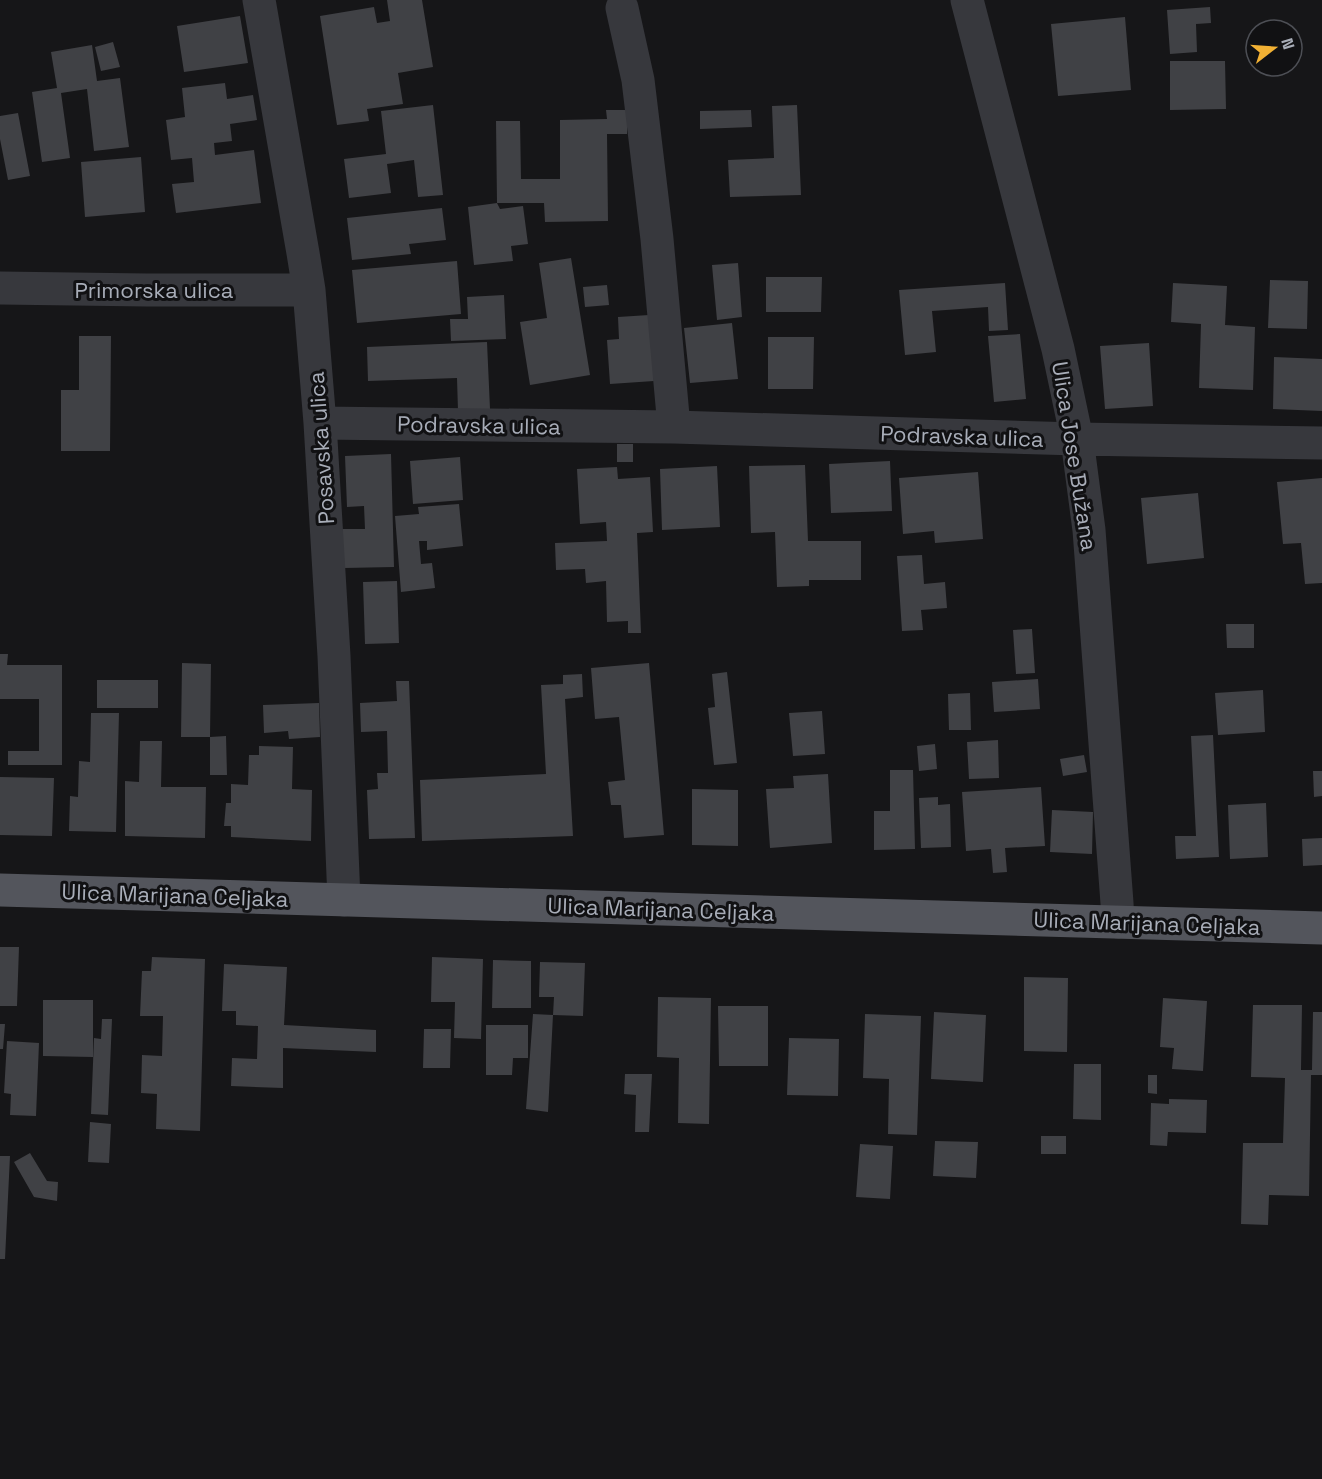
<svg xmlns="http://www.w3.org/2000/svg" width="1322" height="1479" font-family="'Space Grotesk',sans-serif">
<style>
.building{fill:#404145}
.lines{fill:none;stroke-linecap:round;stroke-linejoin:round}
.minor{stroke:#37383d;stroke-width:33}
.major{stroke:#53555c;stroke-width:33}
.labels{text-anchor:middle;stroke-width:6;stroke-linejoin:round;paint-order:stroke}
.street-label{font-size:22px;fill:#a8adb8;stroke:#111113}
</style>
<rect width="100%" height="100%" fill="#161618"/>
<path class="building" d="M387,0H422L433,67L398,73L403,104L367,109L369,121L337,125L320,16L374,7L377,23L390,21Z
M1210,7L1211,23L1196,24L1197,52L1170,54L1167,10Z
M240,16L248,63L184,72L177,26Z
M1125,17L1131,90L1058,96L1051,24Z
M113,42L120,67L101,71L95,47Z
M92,45L97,81L120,78L129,147L94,151L87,89L61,93L70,158L42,162L32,92L57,88L51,52Z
M1170,61H1225L1226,109L1170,110Z
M225,83L227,99L253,95L257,120L230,124L232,141L214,143L215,155L254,150L261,203L176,213L172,184L194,182L192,158L171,160L166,120L185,117L182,88Z
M433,105L443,195L418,197L414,160L387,164L391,193L349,198L344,159L386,154L381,111Z
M797,105L801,195L730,197L728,160L774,158L772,106Z
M606,110H627V134H607L608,221L545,222L544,203H497L500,209L523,206L528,244L511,246L513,261L474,265L468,207L497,203L496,121H520L521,179H560V120L607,119Z
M751,110L752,127L700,129V111Z
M18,113L30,176L8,180L0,139V116Z
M141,157L145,212L85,217L81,162Z
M442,208L446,240L409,244L411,254L352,260L347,218Z
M571,258L590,375L530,385L520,322L547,318L539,263Z
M457,261L461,314L357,323L352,270Z
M738,263L742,317L717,320L712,265Z
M766,277H822L821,312H766Z
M1270,280L1308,281L1307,329L1268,328Z
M1005,283L1008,330L989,331L988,307L932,311L936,352L905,355L899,290Z
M1173,283L1227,286L1225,325L1255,327L1253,390L1199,388L1201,324L1171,322Z
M607,285L609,305L585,307L583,287Z
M504,295L506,339L451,341L450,319H468L467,297Z
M649,315L654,381L610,384L607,340L619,339L618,317Z
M732,323L738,379L690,383L684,328Z
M1020,334L1026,399L994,402L988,336Z
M79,336H111L110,451H61V390H79Z
M768,337H814L813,389H768Z
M487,342L490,409L458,411L457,378L368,381L367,347Z
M1149,343L1153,406L1105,409L1100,346Z
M1274,357L1322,359V411L1273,409Z
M617,444H633V462H617Z
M391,454L394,567L344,568L342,529H365L364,506L347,507L345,456Z
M460,457L463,500L413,504L410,461Z
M890,461L892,511L831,513L829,464Z
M805,465L808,541H861V580H809V586L777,587L775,532L751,533L749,466Z
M717,466L720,527L662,530L660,469Z
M617,467L618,479L650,477L653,532L637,533L641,633H628V621L607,622L606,581L586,583L585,569L556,570L555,543L607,541L606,522L580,524L577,469Z
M978,472L983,539L935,543L934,531L903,534L899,478Z
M1322,478V583L1305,584L1301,543L1283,544L1277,482Z
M1198,493L1204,558L1147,564L1141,498Z
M459,504L463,546L427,550V541H419L421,564L432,563L435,588L401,592L395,516L419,514L418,507Z
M922,555L924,584L945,582L947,608L921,610L923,630L902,631L897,556Z
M397,581L399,643L365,644L363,582Z
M1226,624H1254V648H1227Z
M1032,629L1035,673L1016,674L1013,630Z
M0,654H8L7,665H62V765H8V751H39V699H0Z
M182,663L211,664L210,737H181Z
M649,663L664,835L624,838L621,805H611L608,782L625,780L619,717L595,719L591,668Z
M727,672L737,763L714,765L708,708L715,707L712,674Z
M582,674L583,697L565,699L573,836L422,841L420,780L546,774L541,685L563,684V675Z
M1038,679L1040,709L994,712L992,682Z
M97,680H158V708H97Z
M396,681H409L415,838L369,839L367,790L378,789L377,773H388L387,731L361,732L360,703L397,701Z
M1263,690L1265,732L1218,735L1215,693Z
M970,693L971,730H949L948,694Z
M319,703L320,737L289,739L288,731L264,733L263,705Z
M822,711L825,754L793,756L789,713Z
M91,713H119L116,832L69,831L70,796L78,797L79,761L90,762Z
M1213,735L1219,857L1176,859L1175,836H1196L1191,736Z
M226,736L227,775H210V737Z
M998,740L999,778L969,779L967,742Z
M140,741H162L161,787H206L205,838L125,836V781L139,782Z
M935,744L937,769L919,771L917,746Z
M259,746L293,747L292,789L312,790L311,841L231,837V826H224L226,803H231V784L248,785L249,755H259Z
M1084,755L1087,772L1063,776L1060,759Z
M890,770H913L915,849L874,850V811H890Z
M1313,771H1322V796L1314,797Z
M828,774L832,843L770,848L766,789L794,788L793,776Z
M0,777L54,778L52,836L0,835Z
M1041,787L1045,846L1005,848L1007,872L993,873L991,849L966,851L962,792Z
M692,789L738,790V846L692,845Z
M938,797V805L950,804L951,847L921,848L919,798Z
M1266,803L1268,857L1230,859L1228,805Z
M1052,810L1093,812L1092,854L1050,852Z
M1322,838V865L1303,866L1302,839Z
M0,947H19L17,1006H0Z
M152,957L205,959L200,1131L156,1129L157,1094L141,1093L142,1055L162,1056L163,1016H140L142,971H151Z
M432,957L483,959L481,1039L454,1038L455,1002H431Z
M493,960L531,961V1008H492Z
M540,962L585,963L583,1016L553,1015L554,997H539Z
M224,964L287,967L284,1025L376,1030V1052L283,1048V1088L231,1086L232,1058L257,1059L258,1026L236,1025V1011H222Z
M1024,977L1068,978L1067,1052L1024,1051Z
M658,997L711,998L709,1124L678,1123L679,1058L657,1057Z
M1163,998L1207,1001L1203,1071L1172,1069L1174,1048L1160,1047Z
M43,1000H93V1057L43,1056Z
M1253,1005H1302L1301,1070H1312L1313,1012H1322V1075H1311L1309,1196L1269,1195L1268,1225L1241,1224L1243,1143H1283L1285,1078L1251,1077Z
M718,1006H768V1066H719Z
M934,1012L986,1015L983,1082L931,1079Z
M533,1014L553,1015L548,1112L526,1109Z
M865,1014L921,1016L917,1135L888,1134L889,1079L863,1078Z
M102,1019H112L108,1115L91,1114L94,1038L101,1039Z
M0,1024H5L3,1049H0Z
M486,1025H528V1058H513L512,1075H486Z
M424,1029H451L450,1068H423Z
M789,1038L839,1039L838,1096L787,1095Z
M7,1041L39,1043L36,1116L10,1115L11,1094L4,1093Z
M1074,1064H1101V1120L1073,1119Z
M625,1074H652L649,1132H635L636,1095L624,1094Z
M1148,1075H1157V1094L1148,1093Z
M1169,1099L1207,1100L1206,1133L1168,1132L1167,1146L1150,1145L1151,1103L1169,1104Z
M90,1122L111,1124L109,1163L88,1162Z
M1041,1136H1066V1154H1041Z
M935,1141L978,1142L976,1178L933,1176Z
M860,1144L893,1146L890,1199L856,1197Z
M30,1153L47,1181L58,1182L57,1201L34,1197L14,1162Z
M0,1156H10L5,1259H0Z"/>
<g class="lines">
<path class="minor" d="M259,0L303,253L309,290L320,423L334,656L344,900
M967,0L1058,349L1077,439L1089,530L1117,903L1118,922
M622,8L638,80L657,239L674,427
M0,288L147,290H309
M320,423L674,427L1077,439L1322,443"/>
<path class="major" d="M0,890L1322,928"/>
</g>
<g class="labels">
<g class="street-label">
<text x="154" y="298">Primorska ulica</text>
<text transform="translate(479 425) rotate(1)" y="8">Podravska ulica</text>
<text transform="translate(962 436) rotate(2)" y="8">Podravska ulica</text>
<text transform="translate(321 448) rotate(-94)" y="8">Posavska ulica</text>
<text transform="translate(1075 456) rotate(81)" y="8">Ulica Jose Bužana</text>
<text transform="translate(175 895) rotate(2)" y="8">Ulica Marijana Celjaka</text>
<text transform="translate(661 909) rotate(2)" y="8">Ulica Marijana Celjaka</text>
<text transform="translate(1147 923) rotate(2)" y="8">Ulica Marijana Celjaka</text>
</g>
</g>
<g transform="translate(1274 48) rotate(73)"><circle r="28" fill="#111113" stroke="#4d4f55" stroke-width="1.5"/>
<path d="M0-4.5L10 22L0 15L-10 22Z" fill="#f2b134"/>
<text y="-9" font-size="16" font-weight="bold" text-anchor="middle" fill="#a8adb8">N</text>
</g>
</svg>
